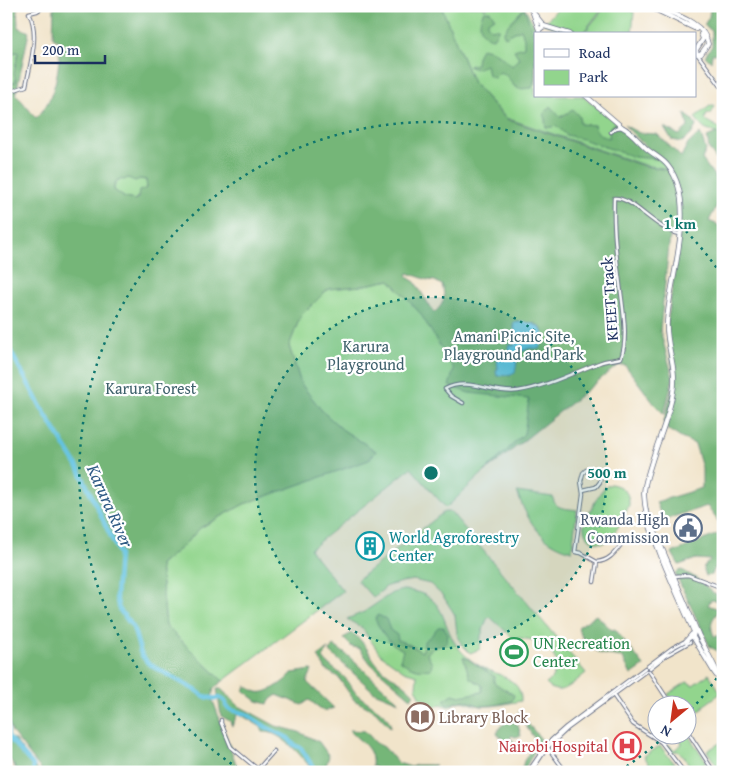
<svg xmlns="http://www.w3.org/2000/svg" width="729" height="778" font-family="'Gentium Book Plus',serif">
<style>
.green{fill:#92d58d;stroke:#568276}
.forest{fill:#75b678;stroke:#48726b;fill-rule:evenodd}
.water{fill:#62c2e1;stroke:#3e78a0}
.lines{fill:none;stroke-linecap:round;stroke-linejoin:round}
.stream{stroke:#62c2e1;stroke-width:1}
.river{stroke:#62c2e1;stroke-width:4.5}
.minor-casing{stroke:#666e84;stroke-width:4.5}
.major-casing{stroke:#666e84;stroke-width:5.5}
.minor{stroke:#fff;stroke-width:2.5}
.major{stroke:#fff;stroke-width:4}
.ring{fill:none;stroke:#0f766e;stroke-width:2.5;stroke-dasharray:2.5 5}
.labels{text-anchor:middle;stroke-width:4.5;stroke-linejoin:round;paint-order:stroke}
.street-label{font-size:16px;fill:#1b2f5e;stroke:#fff}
.park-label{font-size:16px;fill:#3f616c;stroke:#fff}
.service-label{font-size:16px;fill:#4e5e75;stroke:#fff;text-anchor:end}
.culture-label{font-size:16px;fill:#0d838f;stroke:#fff;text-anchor:start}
.leisure-label{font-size:16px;fill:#27864d;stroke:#fff;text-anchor:start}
.education-label{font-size:16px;fill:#785e54;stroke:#fff;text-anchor:start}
.health-label{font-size:16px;fill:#be3a42;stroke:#fff;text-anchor:end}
.water-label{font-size:18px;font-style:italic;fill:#305b85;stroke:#fff}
.centre{fill:#0f766e;stroke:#fff;stroke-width:2.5}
.ring-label{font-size:15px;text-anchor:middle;font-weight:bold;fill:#0f766e;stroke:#fff;stroke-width:4.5;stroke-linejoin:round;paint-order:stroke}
</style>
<rect width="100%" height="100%" fill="#fff"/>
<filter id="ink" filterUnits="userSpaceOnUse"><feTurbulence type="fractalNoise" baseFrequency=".02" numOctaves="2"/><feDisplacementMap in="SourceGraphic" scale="10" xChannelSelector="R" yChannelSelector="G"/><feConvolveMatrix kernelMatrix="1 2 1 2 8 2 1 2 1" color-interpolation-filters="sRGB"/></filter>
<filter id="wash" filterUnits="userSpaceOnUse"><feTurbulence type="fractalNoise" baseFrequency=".0096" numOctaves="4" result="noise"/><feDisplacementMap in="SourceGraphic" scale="20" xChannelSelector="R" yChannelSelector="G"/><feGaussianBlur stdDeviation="1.12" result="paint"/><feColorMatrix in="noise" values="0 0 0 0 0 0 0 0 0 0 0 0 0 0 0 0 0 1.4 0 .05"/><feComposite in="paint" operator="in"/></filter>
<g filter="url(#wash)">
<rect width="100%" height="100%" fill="#f1e4ca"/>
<path class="green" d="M441,6H485L484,8L485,9L487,6H524L534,25L536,34L535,96H583L613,120L669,169L644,165L506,118L473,83Z
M560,6H604L582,34H576L544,24Z
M606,6L622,8L634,12L632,34H583Z
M18,52L16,82H6V55Z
M710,106H715L711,114L707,113L705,120L723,130L721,135C705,128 706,134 695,117Z
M128,178L146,180L147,188L134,200L125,198L114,190C114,179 119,180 128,178Z
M390,280L420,313L432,331L554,302L524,434L446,508L411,468L310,549L343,591L223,681L166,626L160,565L183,546L200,528L244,504L369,460L376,451L343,430L323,412L301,384L289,346L300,317L328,289L360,286Z
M611,484C622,486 630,492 629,505C626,513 614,537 607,541C597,547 582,537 584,525C585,518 591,510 594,504C598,496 602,487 611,484Z
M517,492L553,497C554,510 567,508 577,510L572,551C540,542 528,522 517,492Z
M444,512H451L586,673C573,683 560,699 546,684L552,678L558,664L551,652L545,647L540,648L533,640L512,637L490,617L487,619L481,636L480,649L470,653L462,645L457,634L455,615L443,596L430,584L413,580L402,582L387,586L373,598L357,580Z
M403,590C451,593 438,627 462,652C467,657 474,663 480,666C496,675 522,678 521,701C509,703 495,707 482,706C467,705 464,696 449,707L441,704L433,708L431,702L421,698L416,688L417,675L404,671L380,654L362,628L347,619L364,612L392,593Z
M709,674L721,693L703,706V709L694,713L692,712L687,717L686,706L675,705L668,694L687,682L693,685Z
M687,734L707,762L703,765L708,772H693L684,756L677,751L671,753L666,745L670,746L674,750L682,744L679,736H686Z
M723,741V772H721L707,751Z
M660,746L682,772H654L644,756Z"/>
<path class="forest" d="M6,6H17L18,27L29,32L16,94L36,118C56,99 59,69 60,42L53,37L54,6H419L426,11L434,6H441L473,83L506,119L644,166L670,170L624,125L639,133L657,134L681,157L687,145L700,133L706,150L702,159L720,184L723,194L709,221L723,227V528L707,506L663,520L656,502L702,488V468L695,444L681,438L667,429L664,421L675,379L666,333L680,230L672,233L670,236L660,330L673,378L664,414L655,405L625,365H618L481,475L524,434L529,399L469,393L449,386L454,369L420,313L390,280L360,286L328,289L300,317L289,346L301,384L323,412L343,430L376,451L369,460L244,504L200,528L183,546L160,565L166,626L223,681L214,688L212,698L239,772H43L12,732L6,713V82H16L14,73L18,52L10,53L6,55ZM128,178L135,181L140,179L146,180L147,188L139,191L138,198L134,200L125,198L114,190C114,183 116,178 124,180ZM408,273L428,280L435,281L442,285C446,298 444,304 434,313L415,282L407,277ZM535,323L542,329L530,348L517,353L515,367L510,375L497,376L499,365L513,346L515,332Z
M707,6H723V53L712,54L711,62L705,56L712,46V31L704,25L709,17L710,8Z
M524,8L535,38V77L532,88L519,89L514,86L507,76L500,72L494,78L488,75L486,65L475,69L468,66L476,64L477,57L481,48C495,50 503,58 512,66L519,58L514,50L524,47V38L521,29L505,37L503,33L508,25Z
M484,11H490L495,18L489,20L487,24L491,29L496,28L499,29L493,38C479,36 477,22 484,11Z
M550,106L560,117L573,110L579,116L580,124L594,125C597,133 600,136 609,138L610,127L615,123L648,154L657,159L634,157L582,139L566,135L557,126L546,128L544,113Z
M685,114L693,120L696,126L691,135L682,142L672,140L664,127L679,135L688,127Z
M716,133L723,137V184L715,173L722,168L709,149L707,137Z
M723,532V566L715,567L712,575L706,576L703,567L711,560L696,559L679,565L672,553Z
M682,570L696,578L715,594H721L719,601L711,600L708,605L716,608L723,606C714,618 708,620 714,636H722L723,634V674L718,660V651L710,647L675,573Z
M378,615L386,619L390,630L397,635L398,640L410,645L422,652L424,646V641L431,636L438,627H444L448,634L447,643L431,649L427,654L432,664L431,669C419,671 409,668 400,660L403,650C388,643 382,633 375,619Z
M596,615L612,630L615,629L644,666L631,675L623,658C616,655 609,656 602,654C592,650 580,638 578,627Z
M352,633C364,640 369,654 377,664C388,676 404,682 414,694L411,698L371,664L359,648L352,647L343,638Z
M333,645L347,655L399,702L374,692L330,652Z
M328,649L323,658C329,667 339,671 346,679C351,684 352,690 358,695C368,704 390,713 391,728L375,711L354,700L338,677L326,670L318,656Z
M463,657L468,659L494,676V683L514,695L512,701L495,705L481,706L465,700L447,705L444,700L453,694L460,696L482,692V685L470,678Z
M312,670L307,682L334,708L324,711L309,700L302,705L277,695L271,699L268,704L257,701L244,691L246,686C249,687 253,691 257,692C267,695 286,681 292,673Z
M217,689H221L239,706L276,726L299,732L319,742L329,756L325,769L331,772H314C304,759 281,730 263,732L261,727L238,713L232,726L230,721L221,716Z
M521,710L524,719L541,739L523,772H521L524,761L536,741L518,714Z
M510,719L518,725L521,736L514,737L512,735L510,738L518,745V750L511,751L507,741L497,734L500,727Z
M349,730L365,731L376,743L384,747L398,763L411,767L416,765H436L425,772H380L377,768L372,766C374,747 361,743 349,730Z
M6,739H14L39,772H18L6,753Z"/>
<path class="water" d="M521,322C539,322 550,332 539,349L530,348L517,353L518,356L515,373L507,375L497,376L496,371L498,369L497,360L499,357L502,356L504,353L507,355L510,352L508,348L509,344L513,346L514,345L515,332L513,323Z"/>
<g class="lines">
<path class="stream" d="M33,768L34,772"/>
<path class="river" d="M6,343L41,407L79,469L119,554L116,597L119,609L133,627L141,654L148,663L158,669L197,691C204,698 211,699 222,698L226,703V706L231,710L246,714L266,727L288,738L294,745L301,748L316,772
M6,717L8,737L33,765V768"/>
</g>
</g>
<g filter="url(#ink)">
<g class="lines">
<defs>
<path id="minor" d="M698,55L723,89
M9,92L26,86C30,64 40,34 29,13L37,11L45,6
M611,132L616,128L622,127
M463,403L451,396L445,389C468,376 494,395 518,391C545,387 573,373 599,363C606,360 614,360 621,358C629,338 622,304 620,284C616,256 613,226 614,198C632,196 655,230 680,234
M583,490L596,487L600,482L601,475L598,472L586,470L583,473L581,481L583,494L575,552L581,553L597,562
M597,562C608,561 614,554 620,546
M675,576L688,575L723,588
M594,582L597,562
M648,666L672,648L693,637
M650,668L665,656L690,642
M649,671L672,706
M613,695L633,724L661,742L684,772
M221,720V723L231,747L261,772
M686,729L714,772
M547,744L566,727L645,668
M549,746L567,729L646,671
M548,748L566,772
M258,769L274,751
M528,772L545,747
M531,772L546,749"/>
<path id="major" d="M528,6L544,26
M648,6L696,29
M655,6C673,14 705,22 708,44L701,54L695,53
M533,13L539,30
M539,34V30L544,26L570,34
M696,54V50L703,39L701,34
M586,96L622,127C632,132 639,142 647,149C654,155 663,159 668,166C698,203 670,276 667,321C665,345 678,368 673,392C669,417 658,440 651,464C648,474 644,484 644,494C645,517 653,535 661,556C671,581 683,607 694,632L693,637L714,672L723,684
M648,515L699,636L721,679
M686,641L692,634"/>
</defs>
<use href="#minor" class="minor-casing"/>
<use href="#major" class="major-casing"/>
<use href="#minor" class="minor"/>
<use href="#major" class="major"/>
</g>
</g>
<circle cx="431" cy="473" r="176" fill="#0f766e" fill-opacity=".12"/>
<g class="ring">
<circle cx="431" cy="473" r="176"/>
<path d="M721 672A352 352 0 0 1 688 713M664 737A352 352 0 0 1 618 772M244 772A352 352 0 1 1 721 274"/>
</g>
<defs>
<symbol id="civic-ring" viewBox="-11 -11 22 22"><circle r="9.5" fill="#fff" stroke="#5c6f8a" stroke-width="1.5"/><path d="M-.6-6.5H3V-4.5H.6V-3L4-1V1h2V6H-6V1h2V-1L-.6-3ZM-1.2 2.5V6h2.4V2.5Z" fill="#5c6f8a"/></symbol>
<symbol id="building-ring" viewBox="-11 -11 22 22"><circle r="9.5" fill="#fff" stroke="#0f9aa8" stroke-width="1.5"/><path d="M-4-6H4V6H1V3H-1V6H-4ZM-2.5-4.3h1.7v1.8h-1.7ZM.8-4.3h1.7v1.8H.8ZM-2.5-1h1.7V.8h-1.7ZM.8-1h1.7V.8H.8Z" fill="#0f9aa8"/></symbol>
<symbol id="stadium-ring" viewBox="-11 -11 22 22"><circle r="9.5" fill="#fff" stroke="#2e9e5b" stroke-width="1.5"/><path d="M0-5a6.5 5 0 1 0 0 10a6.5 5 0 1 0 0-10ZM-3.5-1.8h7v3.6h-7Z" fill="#2e9e5b"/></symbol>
<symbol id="library-ring" viewBox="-11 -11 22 22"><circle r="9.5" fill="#fff" stroke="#8d6e63" stroke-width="1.5"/><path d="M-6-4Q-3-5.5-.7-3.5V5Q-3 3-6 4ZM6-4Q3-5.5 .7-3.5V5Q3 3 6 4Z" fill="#8d6e63"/></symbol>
<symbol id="hospital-ring" viewBox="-11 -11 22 22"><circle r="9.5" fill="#fff" stroke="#e0444e" stroke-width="1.5"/><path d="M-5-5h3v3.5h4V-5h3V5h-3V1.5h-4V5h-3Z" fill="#e0444e"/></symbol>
</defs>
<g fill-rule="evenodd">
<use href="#civic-ring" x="672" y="512" width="32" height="32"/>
<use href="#building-ring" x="354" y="530" width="32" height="32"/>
<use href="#stadium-ring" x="498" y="636" width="32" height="32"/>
<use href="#library-ring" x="404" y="701" width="32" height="32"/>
<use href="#hospital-ring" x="611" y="730" width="32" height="32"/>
</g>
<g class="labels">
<g class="street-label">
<text transform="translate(609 299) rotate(-94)" y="6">KFEET Track</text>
</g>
<g class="park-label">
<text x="514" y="342">Amani Picnic Site,<tspan x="514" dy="18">Playground and Park</tspan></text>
<text x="366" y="352">Karura<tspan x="366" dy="18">Playground</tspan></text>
<text x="151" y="394">Karura Forest</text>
</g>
<g class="service-label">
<text x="669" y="525">Rwanda High<tspan x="669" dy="18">Commission</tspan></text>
</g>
<g class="culture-label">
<text x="389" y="543">World Agroforestry<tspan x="389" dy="18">Center</tspan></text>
</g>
<g class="leisure-label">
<text x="533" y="649">UN Recreation<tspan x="533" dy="18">Center</tspan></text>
</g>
<g class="education-label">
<text x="439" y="723">Library Block</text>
</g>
<g class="health-label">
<text x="608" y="752">Nairobi Hospital</text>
</g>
<g class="water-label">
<text transform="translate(110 506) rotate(66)" y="6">Karura River</text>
</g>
</g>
<circle cx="431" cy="473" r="8" class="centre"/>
<g class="ring-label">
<text x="680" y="229">1 km</text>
<text x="607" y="478">500 m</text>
</g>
<rect width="729" height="778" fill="none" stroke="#fff" stroke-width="25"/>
<rect x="534" y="32" width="162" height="65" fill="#ffffff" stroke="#a4acbf"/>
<rect x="544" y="49" width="25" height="8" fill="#ffffff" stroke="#a4acbf"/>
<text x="579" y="58" font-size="15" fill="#1b2f5e">Road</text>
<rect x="544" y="70" width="25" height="15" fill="#92d58d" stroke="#a4acbf"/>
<text x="579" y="82" font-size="15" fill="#1b2f5e">Park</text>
<g transform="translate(672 720) rotate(209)"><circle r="24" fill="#ffffff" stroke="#a4acbf"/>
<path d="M0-4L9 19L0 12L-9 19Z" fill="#c8321e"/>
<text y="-8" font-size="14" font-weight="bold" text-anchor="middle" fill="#1b2f5e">N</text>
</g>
<path d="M35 55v8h70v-8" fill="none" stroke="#1b2f5e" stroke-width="2.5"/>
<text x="42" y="55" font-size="15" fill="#1b2f5e" stroke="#ffffff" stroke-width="4" paint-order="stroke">200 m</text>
</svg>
